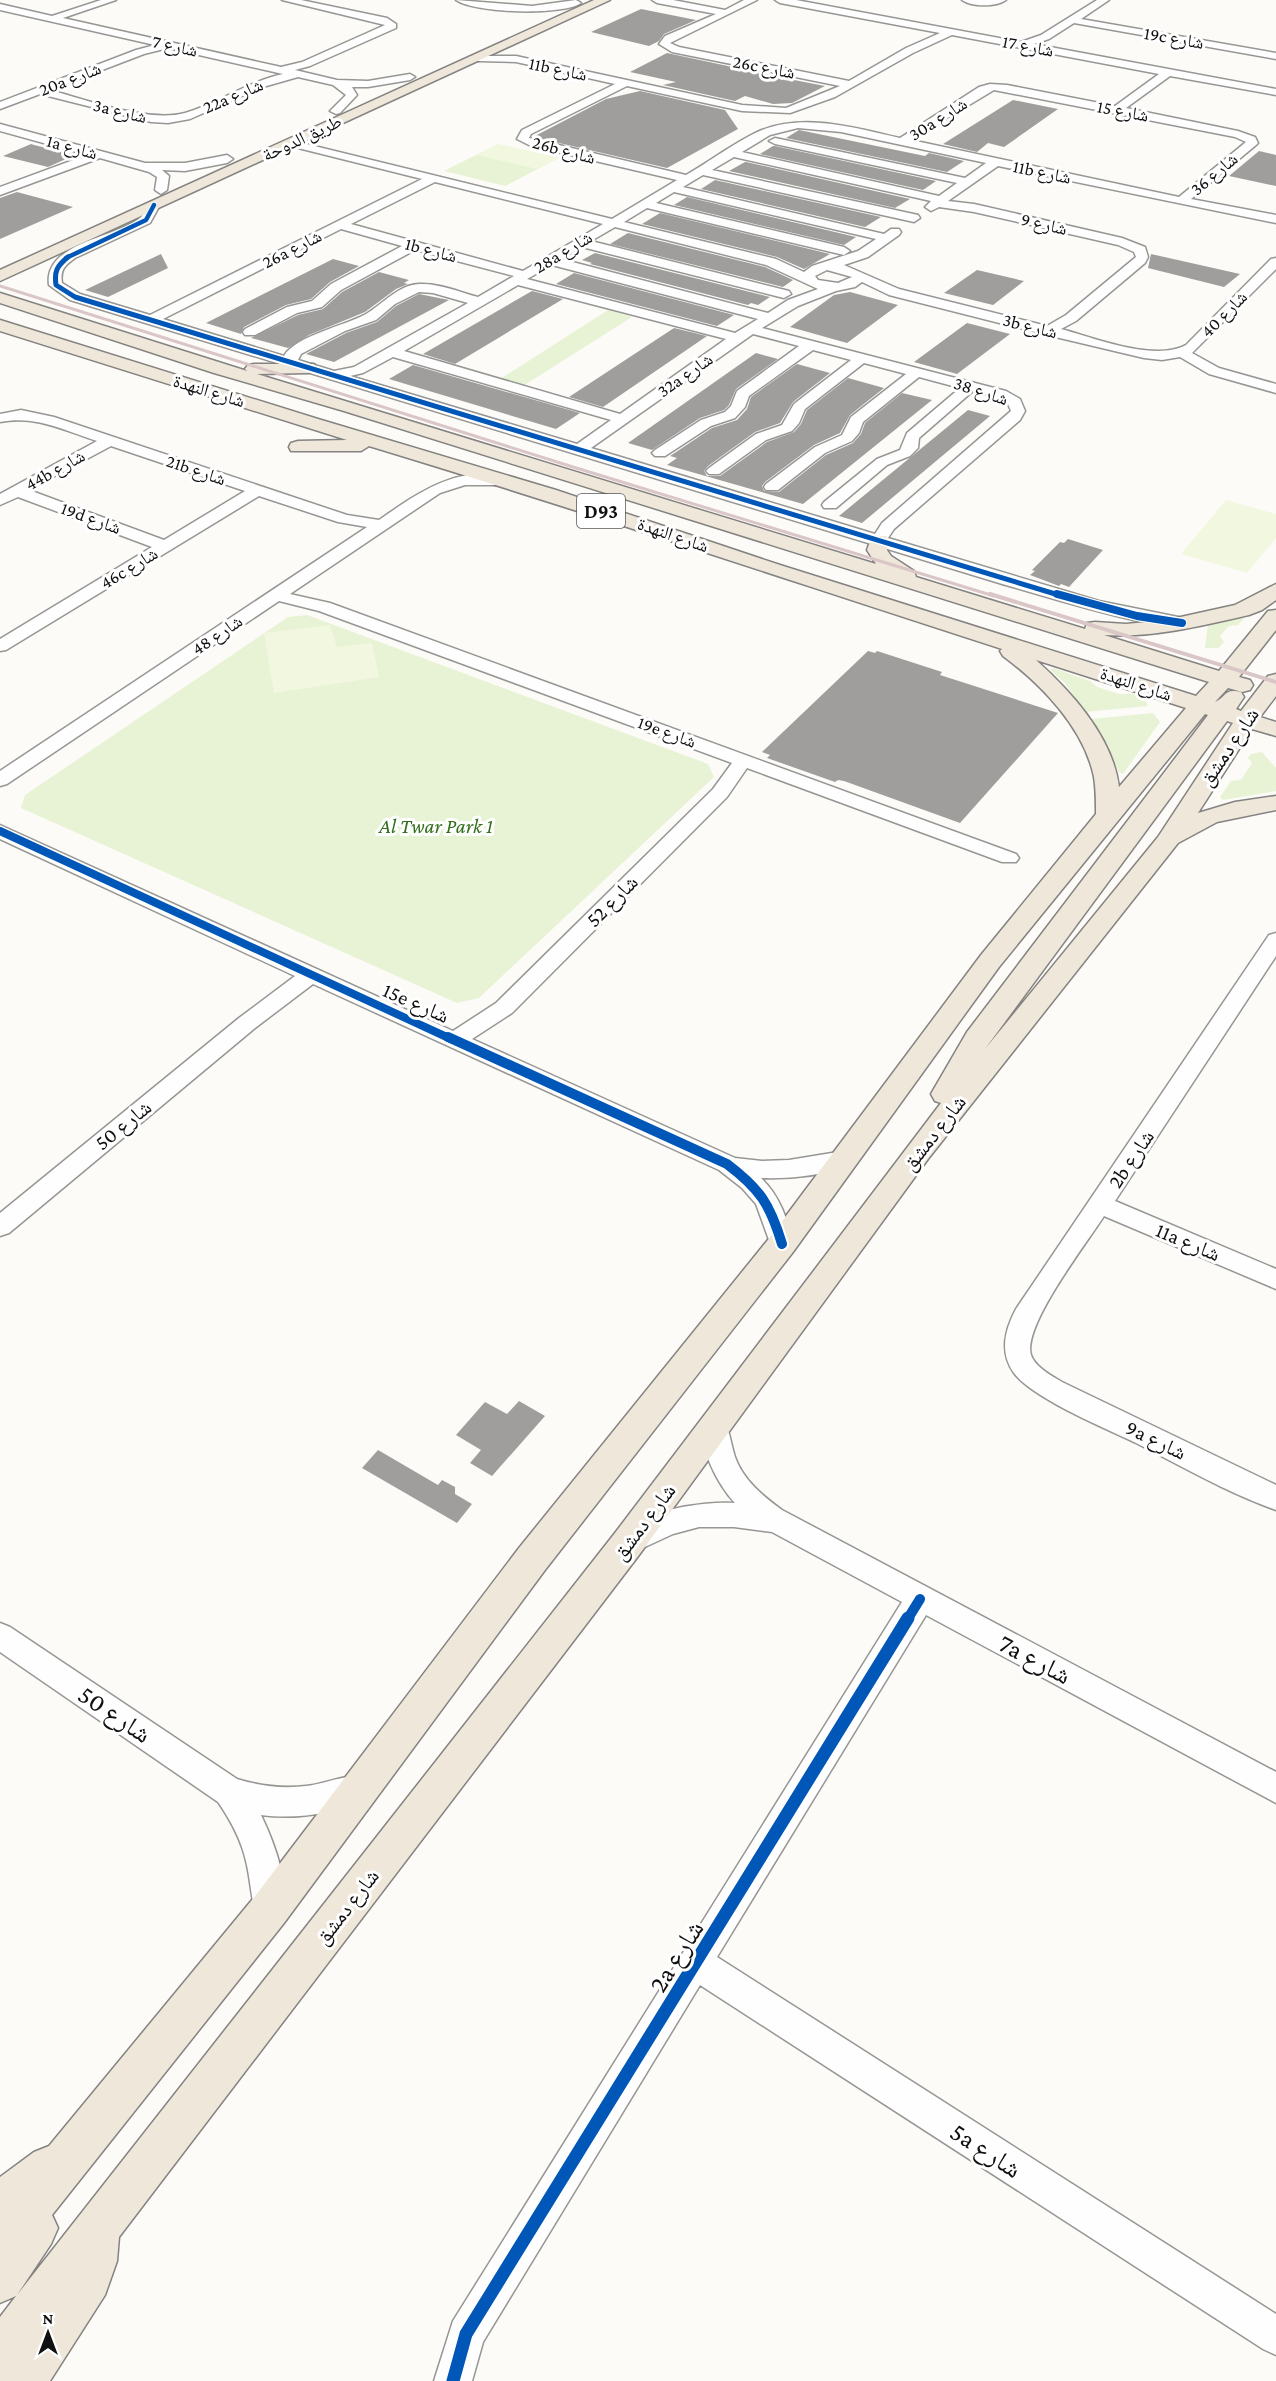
<svg xmlns="http://www.w3.org/2000/svg" width="1276" height="2381" font-family="'Crimson Pro','Noto Naskh Arabic',serif">
<style>
.green{fill:#e8f3d5}
.pitch{fill:#f2f7df}
.building{fill:#a09e9c}
.lines{fill:none;stroke-linecap:round;stroke-linejoin:round}
.minor-casing{stroke:#969694;stroke-width:3}
.major-casing{stroke:#848381;stroke-width:3}
.minor{fill:#fffefe;fill-rule:evenodd}
.major{fill:#eee7da;fill-rule:evenodd}
.rail-far1{stroke:#dac5c7;stroke-width:3}
.rail{stroke:#dac5c7;stroke-width:4}
.cycleway-far4-casing{stroke:#fff;stroke-width:6}
.cycleway-far3-casing{stroke:#fff;stroke-width:8}
.cycleway-far2-casing{stroke:#fff;stroke-width:10}
.cycleway-far1-casing{stroke:#fff;stroke-width:14}
.cycleway-casing{stroke:#fff;stroke-width:16}
.cycleway-far4{stroke:#0057b8;stroke-width:4.5}
.cycleway-far3{stroke:#0057b8;stroke-width:5}
.cycleway-far2{stroke:#0057b8;stroke-width:8}
.cycleway-far1{stroke:#0057b8;stroke-width:10}
.cycleway{stroke:#0057b8;stroke-width:13}
.labels{text-anchor:middle;stroke-width:6;stroke-linejoin:round;paint-order:stroke}
.far-street-label{font-size:18px;fill:#101010;stroke:#fff}
.shield{fill:#fff;stroke:#585858;stroke-width:1.5}
.shield-label{font-size:20px;font-weight:bold;fill:#101010}
.street-label{font-size:21px;fill:#101010;stroke:#fff}
.park-label{font-size:21px;font-style:italic;fill:#326e1b;stroke:#fff}
.near-street-label{font-size:26px;fill:#101010;stroke:#fff}
</style>
<rect width="100%" height="100%" fill="#fcfbf7"/>
<path class="green" d="M498,144L559,158L505,186L444,171Z
M608,310L632,317L523,386L500,379Z
M307,615L708,764L714,777L479,998L457,1003L21,808L25,795L288,617Z
M1241,616L1244,618L1238,625L1229,626L1220,636L1224,642L1218,648H1205L1208,624Z
M1053,668L1090,681L1097,687L1119,694H1133L1144,698L1148,706L1085,712L1064,682L1050,670Z
M1153,713L1160,722L1123,774L1119,772L1091,719Z
M1262,752L1276,768V791L1223,800L1220,797L1231,781L1241,780L1252,763L1248,758L1251,754Z"/>
<path class="pitch" d="M498,144L559,158L537,169L477,155Z
M1226,500L1276,514V538L1247,573L1181,554Z
M330,625L337,647L372,643L379,677L274,693L264,633Z"/>
<path class="building" d="M641,9L696,20L664,34L659,41L649,46L591,32Z
M667,53L789,79L825,86L792,103L773,104L745,96L735,101L663,85L676,82L630,72Z
M640,91L725,110L738,129L667,168L533,137L606,99Z
M1013,100L1058,109L1004,147L988,143L977,152L943,144Z
M799,130L925,156L929,153L964,161L947,172L786,138Z
M31,144L34,145L75,155L48,167L3,156Z
M773,146H775L936,181L923,190L760,154Z
M1259,151L1276,155V186L1229,176Z
M745,162H746L910,199L895,208L729,171Z
M715,180L881,217L865,227L701,189Z
M17,192L73,207L0,239V198Z
M687,197L856,237L844,245L674,205Z
M660,213L830,254L804,269L777,257L642,224Z
M628,233L765,267L793,280L783,287L610,244Z
M595,253L770,297L758,305L751,303L748,305L590,264L592,263L582,260Z
M161,254L168,268L108,297L85,290Z
M1151,254L1240,274L1224,287L1148,268Z
M333,259L359,266L330,282L311,299L286,305L244,327L241,334L206,323Z
M977,270L1024,281L993,305L944,293Z
M379,272L409,280L404,283L408,284L396,289L365,312L309,335L288,348L251,338L298,315L323,309L342,292Z
M574,273L734,315L717,326L556,284Z
M532,291L563,299L455,364L423,354Z
M850,292L898,305L847,343L790,327L834,295Z
M419,294L449,300L334,362L306,354L346,333L377,322L396,306Z
M967,323L1010,334L957,374L914,362Z
M674,328L707,336L603,407L569,397Z
M756,353L778,359L736,389L729,405L724,410L700,418L652,450L628,443Z
M797,364L830,373L793,402L780,423L755,432L708,466L704,471L707,476H720L767,442L794,432L801,424L807,410L848,378L884,388L850,415L840,433L814,445L765,482L762,486L764,491L779,492L826,455L853,443L861,434L865,423L902,393L932,400L803,504L667,465L677,458L670,456L712,428L737,420L747,409L751,397Z
M413,365L580,413L556,429L389,379Z
M968,410L990,416L862,523L839,516Z
M1068,539L1103,550L1069,587L1061,584L1059,586L1030,575L1035,571L1032,570L1060,542L1064,543Z
M868,651L875,653L877,651L942,672L940,675L1058,713L960,823L844,781L838,780L835,782L767,758L770,755L762,752Z
M519,1401L545,1416L492,1476L470,1463L481,1450L456,1435L485,1402L507,1414Z
M378,1450L438,1485L442,1480L455,1487V1494L472,1504L457,1523L362,1468Z"/>
<g class="lines">
<defs>
<path id="minor" d="M101,0H116L63,18L281,67L302,62L385,25L282,0H301L387,18L396,24V28L310,66L295,70L337,80L368,81L410,74L415,77L410,80L368,87H352L357,95L340,113L336,114L330,111L346,95L333,85L298,77L263,87L190,119L168,123L151,122L40,94L0,109V102L136,50L155,45L0,10V4L52,16ZM168,48L283,74C249,81 219,103 185,113C149,123 87,100 50,90L144,54Z
M456,0L532,6L576,0L581,3C563,16 474,13 456,0Z
M652,0H673L725,10L744,0H757L670,43L679,47L849,81L906,48L940,33L780,3L775,0H796L1021,42L1041,35L1097,0H1109L1081,19L1276,53V59L1074,23L1049,39L1034,44L1276,89V95L1170,76L1126,108L1238,131L1255,137L1258,143L1256,145L1191,199L1276,215V223L998,166L948,201L974,204L1122,238L1145,247L1148,257L1145,263L1076,321L1061,329C1095,338 1154,362 1186,345L1271,259L1276,258V269L1192,353L1219,368L1276,384V393L1209,374L1180,357L1162,360L1144,358L1047,335L889,295L862,282L855,287L836,291L798,306L762,328L1006,391L1020,399L1025,411L1020,420L894,529L888,538L1099,601L1188,619L1191,623L1188,627C1175,630 1160,625 1147,623C1097,613 1048,597 999,583L70,300L49,285C43,243 115,238 140,218C144,215 147,207 150,202H158L160,205L150,223L75,258C64,266 60,270 62,283L80,294L150,315L422,179L286,145V141L290,140L612,219L677,180L531,146L517,139L522,130L615,84L516,62L479,61L475,60V56H516L742,105L786,108L840,86L672,52L659,44L665,36L716,14L657,3ZM952,35L1159,74L1115,106L1007,85L990,84L979,87L900,138C855,128 806,113 762,130C738,140 709,162 686,175L529,138L531,134L627,86L742,111L790,113L835,97L913,53ZM994,90L1235,137L1246,142L1179,197L911,140ZM798,128L841,132L986,163L965,178L775,138L769,141L775,144L957,183L939,196L742,152L770,135ZM734,157L931,201L925,207L931,211L939,207L974,212L1118,245L1134,252L1136,257L1066,315L1047,326L899,289L844,265L868,257L899,235L901,232L899,229H891L884,234L683,187L703,175L914,222L920,218L918,215L712,170ZM435,182L603,224L523,271L351,224ZM674,192L876,239L858,251L812,266L804,272L776,259L624,222L647,208L844,255L850,251L844,247L656,203ZM615,227L766,265L818,289L788,300L768,313L561,259L582,247L784,298L791,294L789,291L591,241ZM341,229L402,246L331,284L312,301L287,307L245,329L243,332L245,335H255L297,313L322,307L341,290L415,250L514,276L478,297C459,292 439,283 419,284C398,285 383,304 366,314C347,325 295,336 284,356L163,319ZM552,265L758,319L735,333L527,279ZM827,270L852,277L838,283L818,280L815,276ZM518,285L726,339L620,414L404,351ZM419,292L433,293L468,303L354,367L334,371L298,360L301,354L345,331L376,320L395,304ZM753,334L799,346L737,391L731,406L725,412L701,420L655,450L652,453L655,456H665L711,426L735,418L745,407L749,396L813,350L851,360L794,404L782,425L756,434L709,468L706,471L709,474H719L766,440L792,431L799,423L805,409L864,363L906,374L851,417L842,435L815,447L766,484L764,487L766,490H778L825,453L852,441L859,433L863,422L919,377L960,388L907,433L900,450L877,459L824,502L822,505L824,508H836L887,465L910,456L918,448L919,438L973,391L996,397L1008,404L1011,411L882,523L875,534L591,448ZM393,357L611,420L577,444L350,376L363,373Z
M962,0H1006C996,7 972,7 962,0Z
M0,124L145,163H185L227,155L233,159L227,163L185,171L162,170L169,176L167,190L161,194L155,190L157,177L149,172L100,158L0,195V187L87,155L0,131Z
M21,410L54,417L347,515L379,520C418,493 458,464 508,477L511,480L508,483L503,485H465L440,493L290,594L330,603L1016,854L1019,858L1016,862H1002L747,768L727,797L512,1013L472,1039L735,1158L762,1161L789,1160L844,1151L852,1154L856,1160L852,1166C823,1175 791,1179 761,1178C780,1196 787,1219 794,1244L791,1251L782,1253L773,1251L756,1204L742,1188L719,1170L313,984L255,1028L9,1233L0,1236V1213L239,1018L295,976L0,839V825L453,1031L496,1003L713,789L732,763L319,611L279,601L7,784L0,786V771L367,527L338,522L259,496L6,650L0,651V639L152,547L18,497L0,505V494L97,441C63,430 36,415 0,422V414ZM111,446L245,491L164,540L29,490Z
M1276,933V956L1115,1201L1276,1269V1289L1104,1216C1087,1243 1022,1326 1031,1355C1035,1367 1052,1376 1062,1382L1276,1485V1510C1228,1493 1181,1466 1136,1443C1105,1428 1032,1398 1014,1373C999,1352 1005,1330 1016,1309L1269,935Z
M715,1417L724,1420C730,1432 731,1445 735,1457C743,1480 763,1496 782,1510L1276,1772V1803L926,1615L717,1957L1276,2314V2355L1263,2349L700,1985L483,2342L472,2381H434L453,2321L902,1602L772,1532L734,1527H699L673,1534L634,1552L624,1549L620,1540C634,1510 704,1501 735,1503C719,1486 694,1442 706,1420Z
M0,1623L10,1627L237,1779C260,1786 282,1789 306,1786C327,1784 350,1771 369,1779L374,1789L369,1799C334,1813 298,1820 261,1815C274,1842 293,1892 282,1920L270,1925L258,1920C251,1902 251,1881 246,1861C241,1839 231,1821 218,1802L0,1652Z"/>
<path id="major" d="M594,0H610L0,281V270Z
M0,293L247,371L245,369L248,365L254,364H314L317,368L314,372L308,373L257,374L876,564L867,550L872,536H886L889,540L887,550L891,556L914,571L916,577L1085,629L1087,623L1095,622L1126,624L1167,620L1235,605L1276,584V600L1262,610L1249,615C1201,626 1153,638 1104,635L1219,671L1268,611L1276,610V630L1239,677L1250,680L1253,685L1250,690L1242,692L1228,688L1215,702C1227,697 1223,688 1241,692L1244,697L1236,709L1241,711L1268,676L1276,674V696L1260,717L1276,722V736L1252,729L1198,813L1235,802L1276,796V810L1217,822L1178,843L928,1159L639,1555L119,2237L117,2261L105,2295L50,2381H0V2317L16,2296L0,2303V2177L34,2152L49,2146L256,1895L519,1548L771,1236L981,955L1096,814C1096,802 1096,789 1094,777C1084,728 1041,684 1003,656L1000,651L1002,649C791,581 581,510 369,446L361,451H291L289,447L291,443L298,441L347,440L0,331V320L318,419L556,490L780,565L1196,696L1209,682L344,411L214,373L0,303ZM1036,660L1186,708L1119,787C1113,738 1072,692 1036,660ZM1205,714L1208,715L967,1032L931,1094L935,1101L941,1103L615,1533L17,2295L51,2244L58,2228L52,2215L284,1923L545,1570L793,1252L999,967ZM1227,721L1233,723L1158,837L985,1049Z"/>
</defs>
<use href="#minor" class="minor-casing"/>
<use href="#major" class="major-casing"/>
<use href="#minor" class="minor"/>
<use href="#major" class="major"/>
<path class="rail-far1" d="M0,286L573,467L994,596"/>
<path class="rail" d="M990,594L1276,682"/>
<defs>
<path id="cycleway-far4" d="M66,258L146,220L154,205"/>
<path id="cycleway-far3" d="M68,257C57,266 54,271 56,285L75,297L1062,596"/>
<path id="cycleway-far2" d="M1057,594L1137,616L1182,623
M0,831L451,1039"/>
<path id="cycleway-far1" d="M448,1037L727,1164C760,1189 770,1204 782,1244
M907,1620L920,1599"/>
<path id="cycleway" d="M453,2381L466,2334L908,1618"/>
</defs>
<use href="#cycleway-far4" class="cycleway-far4-casing"/>
<use href="#cycleway-far3" class="cycleway-far3-casing"/>
<use href="#cycleway-far2" class="cycleway-far2-casing"/>
<use href="#cycleway-far1" class="cycleway-far1-casing"/>
<use href="#cycleway" class="cycleway-casing"/>
<use href="#cycleway-far4" class="cycleway-far4"/>
<use href="#cycleway-far3" class="cycleway-far3"/>
<use href="#cycleway-far2" class="cycleway-far2"/>
<use href="#cycleway-far1" class="cycleway-far1"/>
<use href="#cycleway" class="cycleway"/>
</g>
<g class="labels">
<g class="far-street-label">
<text transform="translate(1174 38) rotate(10)" y="6">19c شارع</text>
<text transform="translate(175 46) rotate(13)" y="6">شارع 7</text>
<text transform="translate(1028 46) rotate(11)" y="6">شارع 17</text>
<text transform="translate(764 67) rotate(11)" y="6">26c شارع</text>
<text transform="translate(558 69) rotate(12)" y="6">11b شارع</text>
<text transform="translate(70 79) rotate(-21)" y="6">20a شارع</text>
<text transform="translate(233 96) rotate(-23)" y="6">22a شارع</text>
<text transform="translate(120 111) rotate(14)" y="6">3a شارع</text>
<text transform="translate(1123 111) rotate(11)" y="6">شارع 15</text>
<text transform="translate(938 119) rotate(-32)" y="6">30a شارع</text>
<text transform="translate(302 138) rotate(-25)" y="6">طريق الدوحة</text>
<text transform="translate(72 147) rotate(15)" y="6">1a شارع</text>
<text transform="translate(564 150) rotate(15)" y="6">26b شارع</text>
<text transform="translate(1042 172) rotate(12)" y="6">11b شارع</text>
<text transform="translate(1214 174) rotate(-40)" y="6">شارع 36</text>
<text transform="translate(1044 224) rotate(13)" y="6">شارع 9</text>
<text transform="translate(292 249) rotate(-27)" y="6">26a شارع</text>
<text transform="translate(431 250) rotate(15)" y="6">1b شارع</text>
<text transform="translate(563 252) rotate(-31)" y="6">28a شارع</text>
<text transform="translate(1224 314) rotate(-45)" y="6">شارع 40</text>
<text transform="translate(1030 326) rotate(14)" y="6">3b شارع</text>
<text transform="translate(685 375) rotate(-35)" y="6">32a شارع</text>
<text transform="translate(209 391) rotate(17)" y="6">شارع النهدة</text>
<text transform="translate(981 391) rotate(18)" y="6">شارع 38</text>
<text transform="translate(55 470) rotate(-29)" y="6">44b شارع</text>
<text transform="translate(196 470) rotate(19)" y="6">21b شارع</text>
<text transform="translate(91 518) rotate(20)" y="6">19d شارع</text>
<text transform="translate(673 535) rotate(19)" y="6">شارع النهدة</text>
<text transform="translate(129 568) rotate(-31)" y="6">46c شارع</text>
<text transform="translate(217 635) rotate(-34)" y="6">شارع 48</text>
<text transform="translate(1136 684) rotate(18)" y="6">شارع النهدة</text>
<text transform="translate(667 732) rotate(20)" y="6">19e شارع</text>
</g>
<rect class="shield" x="577" y="494" width="48" height="34" rx="4.5"/>
<g class="shield-label">
<text x="601" y="518">D93</text>
</g>
<g class="street-label">
<text transform="translate(1229 747) rotate(-56)" y="7">شارع دمشق</text>
<text transform="translate(612 901) rotate(-45)" y="7">شارع 52</text>
<text transform="translate(416 1003) rotate(24)" y="7">15e شارع</text>
<text transform="translate(123 1125) rotate(-39)" y="7">شارع 50</text>
<text transform="translate(934 1133) rotate(-52)" y="7">شارع دمشق</text>
<text transform="translate(1131 1159) rotate(-56)" y="7">2b شارع</text>
<text transform="translate(1188 1242) rotate(23)" y="7">11a شارع</text>
<text transform="translate(1156 1440) rotate(26)" y="7">9a شارع</text>
<text transform="translate(644 1522) rotate(-53)" y="7">شارع دمشق</text>
<text transform="translate(347 1907) rotate(-52)" y="7">شارع دمشق</text>
</g>
<g class="park-label">
<text x="436" y="833">Al Twar Park 1</text>
</g>
<g class="near-street-label">
<text transform="translate(1035 1659) rotate(28)" y="9">7a شارع</text>
<text transform="translate(115 1714) rotate(34)" y="9">شارع 50</text>
<text transform="translate(676 1956) rotate(-58)" y="9">2a شارع</text>
<text transform="translate(986 2150) rotate(33)" y="9">5a شارع</text>
</g>
</g>
<g transform="translate(48 2333)" stroke="#ffffff" stroke-width="4.5" paint-order="stroke">
<path d="M0-4.5L10 22L0 15L-10 22Z" fill="#101010"/>
<text y="-9" font-size="16" font-weight="bold" text-anchor="middle" fill="#101010">N</text>
</g>
</svg>
